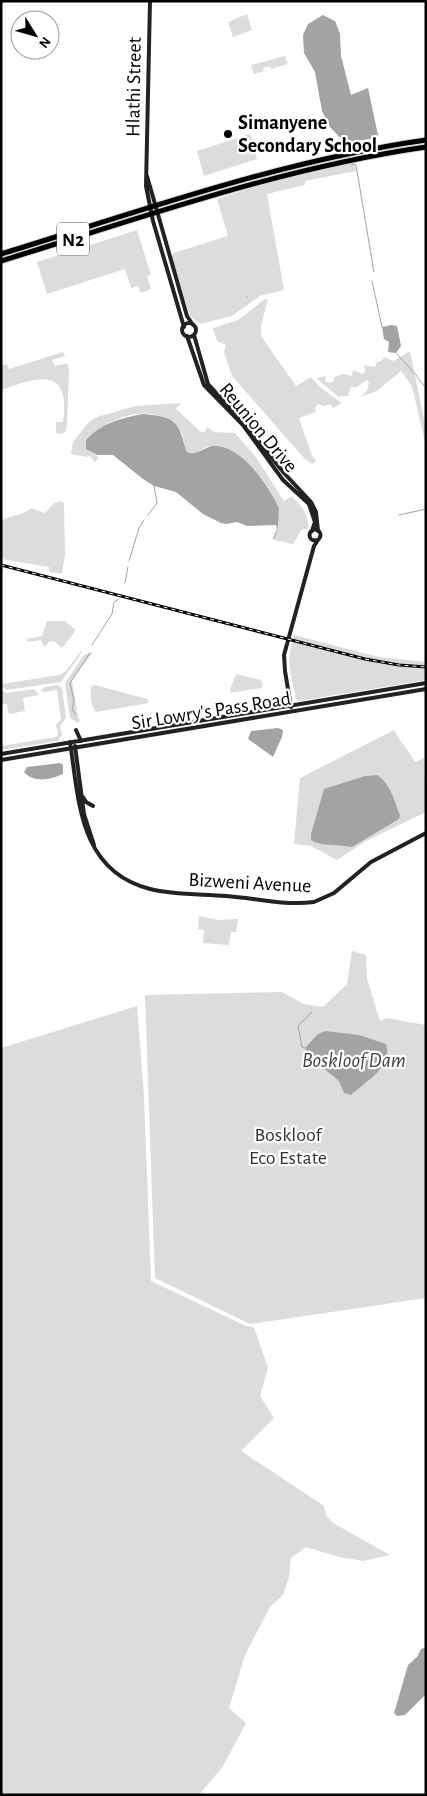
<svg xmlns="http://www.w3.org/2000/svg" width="427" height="1796" font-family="'Alegreya Sans',sans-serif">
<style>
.green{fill:#dcdcdc}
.water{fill:#a3a3a3}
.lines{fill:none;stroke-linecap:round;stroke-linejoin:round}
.stream{stroke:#a3a3a3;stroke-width:1}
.highway-casing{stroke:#dbdbdb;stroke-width:7}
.secondary{stroke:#222;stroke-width:4}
.highway{stroke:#000;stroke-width:5}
.rail-casing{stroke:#000;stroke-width:3}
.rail{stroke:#fff;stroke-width:1;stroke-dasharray:4;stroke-linecap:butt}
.poi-dot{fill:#000;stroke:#fff;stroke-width:2}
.labels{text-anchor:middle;stroke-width:4.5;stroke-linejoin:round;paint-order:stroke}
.shield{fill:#fff;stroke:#4c4c4c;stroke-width:1}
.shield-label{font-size:19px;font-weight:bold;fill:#000}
.street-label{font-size:20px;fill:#000;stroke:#fff}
.poi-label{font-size:20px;font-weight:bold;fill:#000;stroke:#fff;text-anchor:start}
.park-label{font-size:20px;fill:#333;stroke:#fff}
.water-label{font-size:21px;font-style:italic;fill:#444;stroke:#fff}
</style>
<rect width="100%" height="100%" fill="#fff"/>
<path class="green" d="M247,14L252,30L233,37L228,22Z
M285,56L288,64L271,69L270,66L263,68L264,71L254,74L251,65Z
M250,134L257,159L204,176L197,151Z
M354,161L356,171L305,181V185L267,194L284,290L260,296L232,316L200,324L190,316L172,258L173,253L228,236L217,199L274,180Z
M137,230L151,275L147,276L151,289L141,293L138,286L131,288L125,269L47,294L37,262Z
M265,299H268L261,326V336L296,386L311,377L321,388L342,403L333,408L330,404L324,406L318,404L315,408L316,412L299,418L312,456L316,461L312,464L304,458L232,376L224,352L226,345L217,341L213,328L238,320Z
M410,351L426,429V447L412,386L401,371L377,391L360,397L367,391L369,383L367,380L357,387H351L348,396H340V398L316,378L326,376L325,381L329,383L334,381V377L344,374L352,376L353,370L363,374L365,371L364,365L375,367L377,362L381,361L385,357L393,361Z
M63,352L65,356L52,360L55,366L67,363L69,369L67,425L66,431L61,434L56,433V422H63C64,414 65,403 63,395C56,366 19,385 1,390V366L7,364L9,369Z
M181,403L176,409L201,432H205L207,427L214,432L235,433L255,456L284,501L292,496C302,507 309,514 308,529H302L293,544L275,540C278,529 277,519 279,508L250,466L207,446C200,451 193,457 186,452L182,433C176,428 168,421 161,417C138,406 101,423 86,440C85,452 92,451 99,458L95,462L90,456L87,457L71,454L73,442L88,423L97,417L135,406Z
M61,501L64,503L65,555L62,574L49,572V567L1,559V520C12,515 22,516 31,508L45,513L54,503Z
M47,621H65L76,630L62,648L54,641L49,642L44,647L41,640L27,642L26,639L42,636Z
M294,635L379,657L426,662V680L299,701L296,700C291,673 285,663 294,635Z
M81,651L82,652L61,682L7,690L2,687V684L59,675L65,672Z
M93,652L72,680L78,718L80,720L78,723L70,718L65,683L84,655Z
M236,674L261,680L263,686L261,688L231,693L230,690Z
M58,685L62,688L66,718L60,726L62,735L58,741L1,750V746L56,737L58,734L56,725L61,719L57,690L41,692L44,687Z
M95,685L147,699L149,703L96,712C91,707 89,693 92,686Z
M34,689L39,695L23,698L25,711L9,714L7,704H1V690L7,693Z
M394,730C400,742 409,750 415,762L424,758L426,812L366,841L337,860L311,846L294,844L300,778Z
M199,916L218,920L238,919L236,932H231L229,945L203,943L204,930L198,929Z
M352,951L366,955L367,978L380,1021L386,1018L426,1025V1298L250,1324L155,1278L145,995L282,992L304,1004L323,1007L347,984Z
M137,1006L144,1096L151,1281L246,1326L254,1327L268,1368L260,1396L274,1418L241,1451L324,1506L326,1515L333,1523L390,1555L363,1561L339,1557L306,1547L291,1558L289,1577L283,1595L270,1607L245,1655L229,1708L246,1723L223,1766L199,1795H1V1048Z"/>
<path class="water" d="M323,15L335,21L340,34L341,56L351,95L368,88L378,135L376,138L350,142L342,140L330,127L322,111L315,72L304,53L303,35L308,24Z
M391,325L397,326L401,346L396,353L388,352L389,342L384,339L382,327Z
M143,414C175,417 179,421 186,451C196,459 205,444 218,446C245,450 268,486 279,508C278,519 279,530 274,540L273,539L277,529L276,525L247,526L237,522L226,524L221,523L203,514L176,492L154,486L143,479L113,455H97L86,449V440C101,423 122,418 143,414Z
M278,728L283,730L282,737L273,757L248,739L251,731Z
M60,763L63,765V774C51,779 35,784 24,772L27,767Z
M377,775C391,784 394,801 400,815L399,819L352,847C339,844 323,847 311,840V834L324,789L365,776Z
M325,1031L359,1035L386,1044C393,1067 365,1082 351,1095L344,1093L339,1081L311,1058L305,1048L318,1034Z
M426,1647V1694L405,1715L397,1716L394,1713L408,1665L417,1657L421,1649Z"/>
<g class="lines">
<path class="stream" d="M351,164L356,165L374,272
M372,281L382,327
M247,296V297
M396,353L417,376
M417,377L421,382
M422,383L426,388
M148,515L157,503L154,486
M399,515L426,509
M129,561L139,528L144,520
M125,583L128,567
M92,645L112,614L114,602L119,599
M76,715L72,709L74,701L70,683L90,653
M305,1048L302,1047L298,1026L312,1012"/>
<defs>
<path id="highway" d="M1,254C141,211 280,161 426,140
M1,261C141,218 280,168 426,147"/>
</defs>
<use href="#highway" class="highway-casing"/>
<path class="secondary" d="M150,1L146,186L153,221L184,327
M147,176L187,316L193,325
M182 330a7 7 0 1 1 14 0a7 7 0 1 1-14 0Z
M194,335L208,384L245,424L284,473L311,502L316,512L318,531
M187,336L204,385L243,425L283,480L309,504L315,522L312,531
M309.5 535a5.5 5.5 0 1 1 11 0a5.5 5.5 0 1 1-11 0Z
M291,707L285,671L284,655L314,546L318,540
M76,730L81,741
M70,742C79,801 79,871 150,889C174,895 201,894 226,896C255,898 285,906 314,902L334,893L371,862L426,833
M75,746L84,814L94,845
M1,754L426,683
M1,760L426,689
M83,797L86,802L93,806"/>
<use href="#highway" class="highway"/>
<defs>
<path id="rail" d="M1,565L365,659L399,665L426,667"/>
</defs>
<use href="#rail" class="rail-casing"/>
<use href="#rail" class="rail"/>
</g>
<circle class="poi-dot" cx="228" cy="134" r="5"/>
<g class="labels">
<rect class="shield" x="57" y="222.5" width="32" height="33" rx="4"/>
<g class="shield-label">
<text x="73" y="246">N2</text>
</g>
<g class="street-label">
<text transform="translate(133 87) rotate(-89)" y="7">Hlathi Street</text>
<text transform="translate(259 427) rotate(50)" y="7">Reunion Drive</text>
<text transform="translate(211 710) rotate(-9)" y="7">Sir Lowry's Pass Road</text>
<text transform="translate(250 882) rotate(3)" y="7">Bizweni Avenue</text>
</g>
<g class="poi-label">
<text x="238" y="129">Simanyene<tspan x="238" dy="23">Secondary School</tspan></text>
</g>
<g class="park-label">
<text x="288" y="1141">Boskloof<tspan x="288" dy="23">Eco Estate</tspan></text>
</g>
<g class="water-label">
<text x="354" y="1067">Boskloof Dam</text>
</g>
</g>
<rect width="427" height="1796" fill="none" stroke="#000000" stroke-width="5"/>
<g transform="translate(35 35) rotate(127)"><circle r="24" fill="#ffffff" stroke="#999999"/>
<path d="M0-4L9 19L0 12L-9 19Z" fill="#000000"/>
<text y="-8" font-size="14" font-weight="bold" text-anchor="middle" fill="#000000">N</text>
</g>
</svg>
